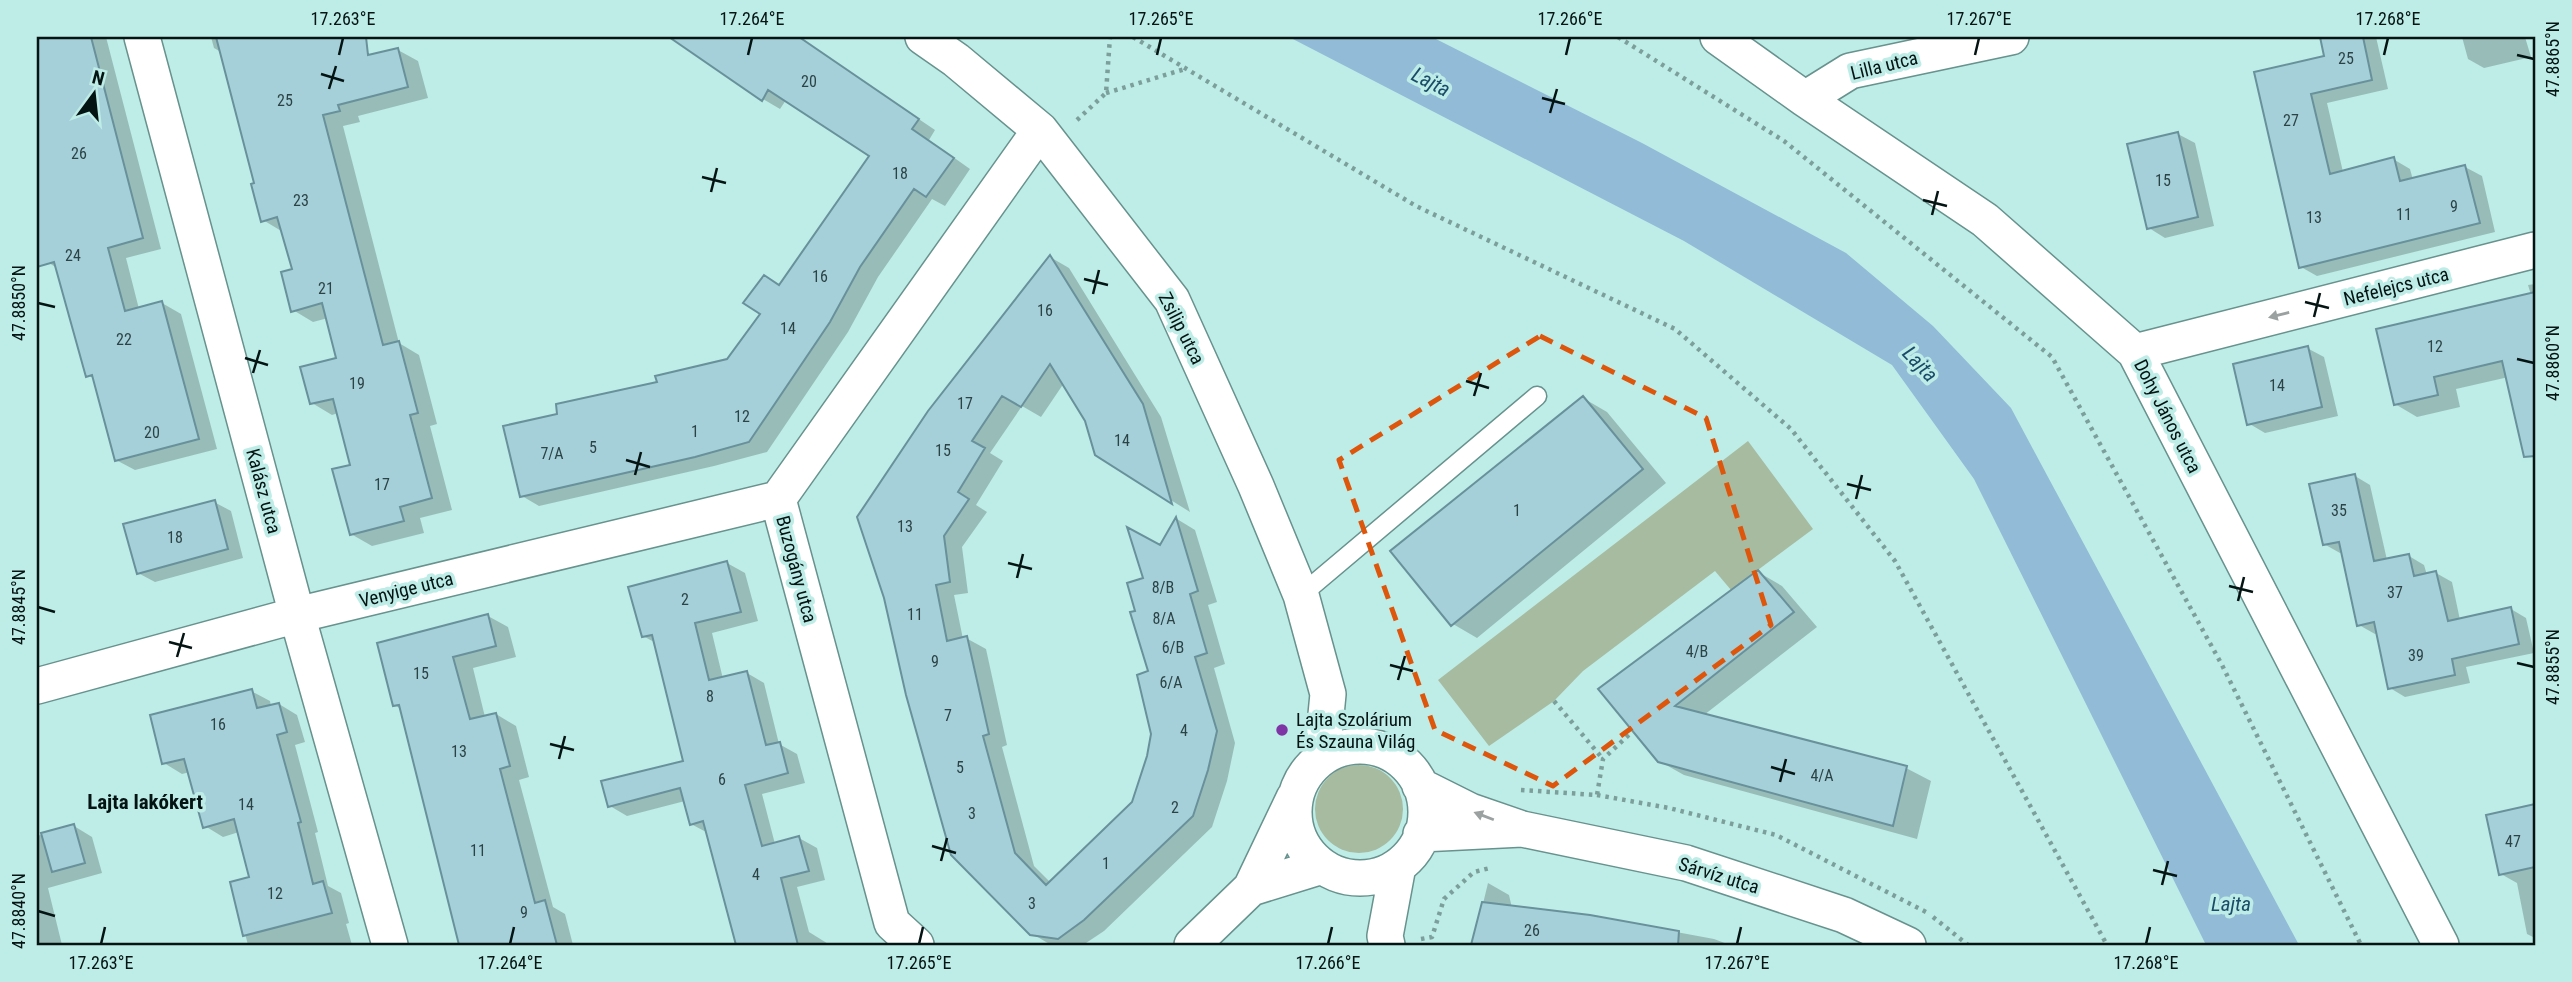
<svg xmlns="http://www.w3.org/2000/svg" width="2572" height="982" font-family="'Roboto Condensed',sans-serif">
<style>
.green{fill:#a7bba1}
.water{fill:#91bbd6}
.shadow{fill:#0003}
.building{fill:#a5d0da;stroke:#68919b;stroke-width:2}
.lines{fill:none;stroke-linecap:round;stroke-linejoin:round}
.lane-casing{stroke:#67928e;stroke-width:21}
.street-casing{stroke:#67928e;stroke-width:38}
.path{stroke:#7c9f9b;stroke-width:4.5;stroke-dasharray:3.5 5;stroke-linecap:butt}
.lane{stroke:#fff;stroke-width:18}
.street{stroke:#fff;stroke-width:35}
.oneway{fill:#9ba1a1}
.marked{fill:none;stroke:#dd560c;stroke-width:5;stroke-dasharray:14 9;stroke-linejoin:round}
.ticks{fill:none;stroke:#041413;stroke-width:2.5}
.poi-dot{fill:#7f34a6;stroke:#beece7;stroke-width:2.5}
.labels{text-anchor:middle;stroke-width:7;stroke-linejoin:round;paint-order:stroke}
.number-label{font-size:16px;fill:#2c4345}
.street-label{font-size:19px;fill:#041413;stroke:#beece7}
.poi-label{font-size:19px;fill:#041413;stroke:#beece7;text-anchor:start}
.water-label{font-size:21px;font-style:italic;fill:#1a4c69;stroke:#beece7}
.neighbourhood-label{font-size:21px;font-weight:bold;fill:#041413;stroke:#beece7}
.neatline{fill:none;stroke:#041413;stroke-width:2.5}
.ticks-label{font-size:18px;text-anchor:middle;fill:#041413}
</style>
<rect width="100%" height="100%" fill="#beece7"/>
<path class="green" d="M1748,441L1813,529L1731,590L1715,571L1583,671L1554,701L1489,746L1438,680Z
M1315 809a44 44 0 1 1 88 0a44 44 0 1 1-88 0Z"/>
<path class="water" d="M1289,37H1432L1642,143L1846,253L1933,326L2011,408L2299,945H2206L1974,479L1892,365L1684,241Z"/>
<path class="shadow" d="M37,37H106L161,249L126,258L139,309L162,303L181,314L217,449L135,470L116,460L95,379L88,375L57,268L49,263L37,219Z
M211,37H337L344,63L398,50L418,61L428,98L358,116L360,122L343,126L399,343L419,355L437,424L430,426L452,510L420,518L424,533L372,546L351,534L352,466L338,413L332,415L312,403L338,359L328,318L313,322L293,310L294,270L283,232L263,220L256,184L221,52L214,48Z
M684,37H797L935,130L929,140L970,169L945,206L932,199L878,277L848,332L767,452L714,466L539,506L522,496L558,415L728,361L872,155L786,100L780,109L763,99L680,43Z
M2322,37H2376L2388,89L2327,103L2343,172L2393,159L2410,169L2413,180L2465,167L2482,176L2495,232L2317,276L2301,267L2256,74L2327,58Z
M2462,37H2525L2531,57L2484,68L2468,59Z
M2178,134L2195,143L2214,226L2165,238L2149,228Z
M1050,257L1069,268L1161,417L1190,512L1097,454L1087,420L1064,383L1041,417L1022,406L990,453L1003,461L976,505L987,512L962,547L968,593L954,595L963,639L966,638L986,649L1007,745L1002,747L1034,866L1051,883L1133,803L1149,757L1153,734L1150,673L1138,612L1145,580L1177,519L1195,530L1217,602L1208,605L1225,664L1214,668L1235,743L1227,781L1212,827L1104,931L1083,945H1051L1031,933L886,597Z
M2535,284V383L2528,384L2513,376L2456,389L2460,407L2417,417L2395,404L2531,295L2528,285Z
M2307,348L2324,357L2338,416L2265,433L2248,423Z
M1583,398L1607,412L1666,483L1477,638L1453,624Z
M2355,476L2370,485L2387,560L2409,556L2424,565L2427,575L2436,573L2452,582L2460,620L2511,609L2526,618L2534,653L2466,667L2470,683L2405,697L2390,688L2378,633L2375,634L2359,625L2343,552L2340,553L2324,544Z
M214,502L231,511L243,558L155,582L138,573Z
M727,563L745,573L758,621L712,633L723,679L747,673L764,683L779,744L797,754L805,783L762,794L775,844L799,838L817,848L825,880L797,887L809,932L830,945H738L708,833L691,824L685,801L627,816L610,806L685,762L656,643L643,636Z
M1758,572L1782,586L1817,627L1704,715L1906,768L1931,781L1917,839L1684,775L1659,761L1600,689Z
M488,616L508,627L516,657L473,668L485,717L496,714L516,726L529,777L519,780L553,907L565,914L573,945H461L402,710L395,705Z
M251,691L270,701L271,706L279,704L297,715L305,742L295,745L318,832L315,833L328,886L341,893L349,923L346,924L352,945H248L232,883L251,878L239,832L223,837L205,826L190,772L182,774L164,763Z
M2535,806V938L2527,934L2517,883L2501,874L2488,816Z
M74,826L92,837L102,873L48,888L62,945H37V836Z
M1488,883L1509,895L1512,908L1590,916L1714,939L1730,945H1473Z"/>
<path class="building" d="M37,37H91L143,238L108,248L125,311L162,301L199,439L115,461L92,375L86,377L54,262L37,267Z
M216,37H366L368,55L398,48L408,87L338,105L340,111L323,115L383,345L399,341L418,413L410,415L432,498L400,507L404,521L350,535L332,469L350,465L333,399L310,404L300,367L336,358L322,303L291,312L281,272L292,269L277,217L261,222L251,184L254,183Z
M669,37H799L919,119L912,129L954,158L926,197L914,189L860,267L830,322L749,442L695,457L520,497L503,426L557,414L556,404L657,382L655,376L727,359L760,314L743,303L764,275L779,285L869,156L768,90L762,101Z
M2320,37H2363L2372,80L2311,94L2330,174L2394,157L2400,181L2465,165L2480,223L2299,268L2254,72L2324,56Z
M2178,132L2198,217L2147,229L2127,144Z
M1050,255L1143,404L1172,504L1095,455L1085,421L1050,364L1021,407L1002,396L972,441L985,448L958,492L969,499L944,536L950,582L936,585L947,641L967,636L989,734L983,736L1015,853L1046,885L1132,802L1147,756L1151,734L1137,675L1148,671L1130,612L1135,611L1127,583L1143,578L1127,527L1160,545L1176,517L1198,591L1190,594L1207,653L1195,657L1217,731L1208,770L1193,816L1084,920L1058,939L1030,935L951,855L906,695L884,598L857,517L928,411Z
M2535,292V456L2524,457L2502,361L2434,377L2438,395L2394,405L2376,329Z
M2308,346L2322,407L2247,425L2233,364Z
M1583,396L1643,469L1451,626L1390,551Z
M2355,474L2374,561L2409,554L2414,576L2436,571L2448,621L2511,607L2519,644L2452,659L2455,675L2388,689L2374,622L2357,626L2339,542L2323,545L2309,484Z
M215,500L228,549L137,574L123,524Z
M727,561L741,612L695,623L709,680L747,671L766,745L780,742L788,773L745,785L762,846L799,836L809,871L781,878L798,945H736L703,821L690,825L680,788L608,807L601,781L683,761L652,635L642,637L628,587Z
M1758,570L1794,612L1675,706L1907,766L1893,826L1658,762L1598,689Z
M488,614L496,646L453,657L470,719L496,713L510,766L500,769L535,903L545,900L557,945H459L399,705L393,706L377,643Z
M252,689L257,708L279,703L287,732L277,735L301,822L298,823L313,884L323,881L332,913L243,936L230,882L249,877L234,819L203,828L184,759L162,764L150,715Z
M2535,804V867L2499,875L2486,815Z
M74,824L85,863L52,872L41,833Z
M1482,902L1590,915L1679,931L1678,945H1471Z"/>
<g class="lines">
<defs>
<path id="lane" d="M1301,595L1537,396"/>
<path id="street" d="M142,37L297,615L390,945
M923,37L956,60L1040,130L1172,300L1256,486L1301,595L1328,694L1322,756
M1718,37L1805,99L1985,220L2135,352L2441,945
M1805,99L1850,71L2011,37
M2135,352L2535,250
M37,686L297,615L778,499
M1294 812a66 66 0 1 1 132 0a66 66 0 1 1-132 0Z
M1420,786L1470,811L1522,829L1421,834
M1522,829L1686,863L1844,915L1908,945
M1251,888L1322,866
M916,945L892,923L778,499L1040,130
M1192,945L1251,888L1294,798
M1387,945L1385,936L1398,866"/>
</defs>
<use href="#lane" class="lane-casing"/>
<use href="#street" class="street-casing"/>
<path class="path" d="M1133,37L1416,206L1675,329L1791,429L1895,561L2107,945
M1618,37L1784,141L2052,357L2222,665L2361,945
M1106,93L1185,69
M1077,120L1106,93L1110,37
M1554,701L1603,759
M1521,790L1597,795L1603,759L1633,731
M1597,795L1669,808L1776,835L1926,912
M1933,917L1968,945
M1421,939L1432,937L1444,899L1474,872L1490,868"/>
<use href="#lane" class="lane"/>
<use href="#street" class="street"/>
</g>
<defs><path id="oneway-solid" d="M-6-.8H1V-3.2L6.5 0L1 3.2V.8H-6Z" transform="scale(1.75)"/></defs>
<g class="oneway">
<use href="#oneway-solid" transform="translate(2279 315) rotate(166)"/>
<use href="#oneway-solid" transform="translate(1484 816) rotate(-159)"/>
</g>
<path class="marked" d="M1540,336L1706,418L1771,625L1553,786L1435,730L1339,460Z"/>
<path class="ticks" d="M339,55L343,38M748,55L752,38M1157,55L1161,38M1566,55L1570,38M1975,55L1979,38M2384,55L2388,38M2517,55L2534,59M321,74L344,81M329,89L336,66M1542,98L1565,104M1550,113L1557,89M702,177L726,183M711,192L717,168M1923,200L1947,206M1932,215L1938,191M1084,279L1108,285M1093,294L1099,270M2305,302L2329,308M38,303L55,307M2314,317L2320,293M245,358L268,365M2517,359L2534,363M253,373L260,350M1466,381L1489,388M1474,396L1481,373M626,460L650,467M635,475L641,452M1847,484L1871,490M1856,499L1862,475M1008,563L1032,569M1017,578L1023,554M2229,586L2253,592M2238,601L2244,577M38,607L55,612M169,642L192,648M177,657L184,633M2517,663L2534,667M1390,665L1413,671M1398,680L1405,656M550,744L574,750M559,759L565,736M1771,767L1795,774M1780,782L1786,759M932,846L956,853M941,861L947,838M2153,870L2177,876M2162,885L2168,861M38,911L55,916M101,944L105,927M510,944L514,927M919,944L923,927M1328,944L1332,927M1737,944L1741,927M2146,944L2150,927"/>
<circle class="poi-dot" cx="1282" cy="730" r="7"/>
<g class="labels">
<g class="number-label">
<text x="2346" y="64">25</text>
<text x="809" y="87">20</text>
<text x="285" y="106">25</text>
<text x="2291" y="126">27</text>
<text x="79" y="159">26</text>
<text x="900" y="179">18</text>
<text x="2163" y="186">15</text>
<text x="301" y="206">23</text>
<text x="2454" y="212">9</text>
<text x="2404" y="220">11</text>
<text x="2314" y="223">13</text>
<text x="73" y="261">24</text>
<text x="820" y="282">16</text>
<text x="326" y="294">21</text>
<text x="1045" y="316">16</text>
<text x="788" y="334">14</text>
<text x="124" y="345">22</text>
<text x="2435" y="352">12</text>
<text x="357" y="389">19</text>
<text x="2277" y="391">14</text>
<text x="965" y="409">17</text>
<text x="742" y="422">12</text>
<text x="695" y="437">1</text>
<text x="152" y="438">20</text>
<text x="1122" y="446">14</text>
<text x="593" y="453">5</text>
<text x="943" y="456">15</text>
<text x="552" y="459">7/A</text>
<text x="382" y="490">17</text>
<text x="1517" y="516">1</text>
<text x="2339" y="516">35</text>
<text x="905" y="532">13</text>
<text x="175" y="543">18</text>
<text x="1163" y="593">8/B</text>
<text x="2395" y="598">37</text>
<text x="685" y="605">2</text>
<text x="915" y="620">11</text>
<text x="1164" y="624">8/A</text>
<text x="1173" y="653">6/B</text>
<text x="1697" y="657">4/B</text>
<text x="2416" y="661">39</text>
<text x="935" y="667">9</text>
<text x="421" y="679">15</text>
<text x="1171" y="688">6/A</text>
<text x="710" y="702">8</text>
<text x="948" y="721">7</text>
<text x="218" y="730">16</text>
<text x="1184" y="736">4</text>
<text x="459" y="757">13</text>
<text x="960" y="773">5</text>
<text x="1822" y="781">4/A</text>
<text x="722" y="785">6</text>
<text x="246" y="810">14</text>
<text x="1175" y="813">2</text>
<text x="972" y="819">3</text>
<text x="2513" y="847">47</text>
<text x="478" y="856">11</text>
<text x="1106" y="869">1</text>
<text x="756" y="880">4</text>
<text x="275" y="899">12</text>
<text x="1032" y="909">3</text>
<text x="524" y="918">9</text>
<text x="1532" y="936">26</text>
</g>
<g class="street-label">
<text transform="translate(1884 65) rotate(-14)" y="7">Lilla utca</text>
<text transform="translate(2396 286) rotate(-14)" y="7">Nefelejcs utca</text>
<text transform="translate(1182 328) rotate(63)" y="7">Zsilip utca</text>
<text transform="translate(2168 416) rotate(63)" y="7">Dohy János utca</text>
<text transform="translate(264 491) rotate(75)" y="7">Kalász utca</text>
<text transform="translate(797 569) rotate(75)" y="7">Buzogány utca</text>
<text transform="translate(406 589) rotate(-14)" y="7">Venyige utca</text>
<text transform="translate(1719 875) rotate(17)" y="7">Sárvíz utca</text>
</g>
<g class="poi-label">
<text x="1296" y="726">Lajta Szolárium<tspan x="1296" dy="22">És Szauna Világ</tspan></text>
</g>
<g class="water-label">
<text transform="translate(1431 82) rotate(27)" y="7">Lajta</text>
<text transform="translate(1920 364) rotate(46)" y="7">Lajta</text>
<text x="2231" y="911">Lajta</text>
</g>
<g class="neighbourhood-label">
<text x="145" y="809">Lajta lakókert</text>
</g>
</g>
<rect width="2572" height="982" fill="none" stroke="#beece7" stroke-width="77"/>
<g transform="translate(94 94) rotate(15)" stroke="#beece7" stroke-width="5" paint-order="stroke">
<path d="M0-5L12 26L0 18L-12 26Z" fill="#041413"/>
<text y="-10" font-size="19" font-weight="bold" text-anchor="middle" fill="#041413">N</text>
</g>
<rect x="38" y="38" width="2496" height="906" class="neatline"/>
<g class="ticks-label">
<text x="343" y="25">17.263°E</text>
<text x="752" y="25">17.264°E</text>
<text x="1161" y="25">17.265°E</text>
<text x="1570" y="25">17.266°E</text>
<text x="1979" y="25">17.267°E</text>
<text x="2388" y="25">17.268°E</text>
<text transform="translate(2553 59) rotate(-90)" y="6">47.8865°N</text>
<text transform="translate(19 303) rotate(-90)" y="6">47.8850°N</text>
<text transform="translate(2553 363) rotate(-90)" y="6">47.8860°N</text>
<text transform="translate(19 607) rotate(-90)" y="6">47.8845°N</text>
<text transform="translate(2553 667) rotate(-90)" y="6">47.8855°N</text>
<text transform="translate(19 911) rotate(-90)" y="6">47.8840°N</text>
<text x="101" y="969">17.263°E</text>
<text x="510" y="969">17.264°E</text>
<text x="919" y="969">17.265°E</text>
<text x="1328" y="969">17.266°E</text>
<text x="1737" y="969">17.267°E</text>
<text x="2146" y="969">17.268°E</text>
</g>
</svg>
